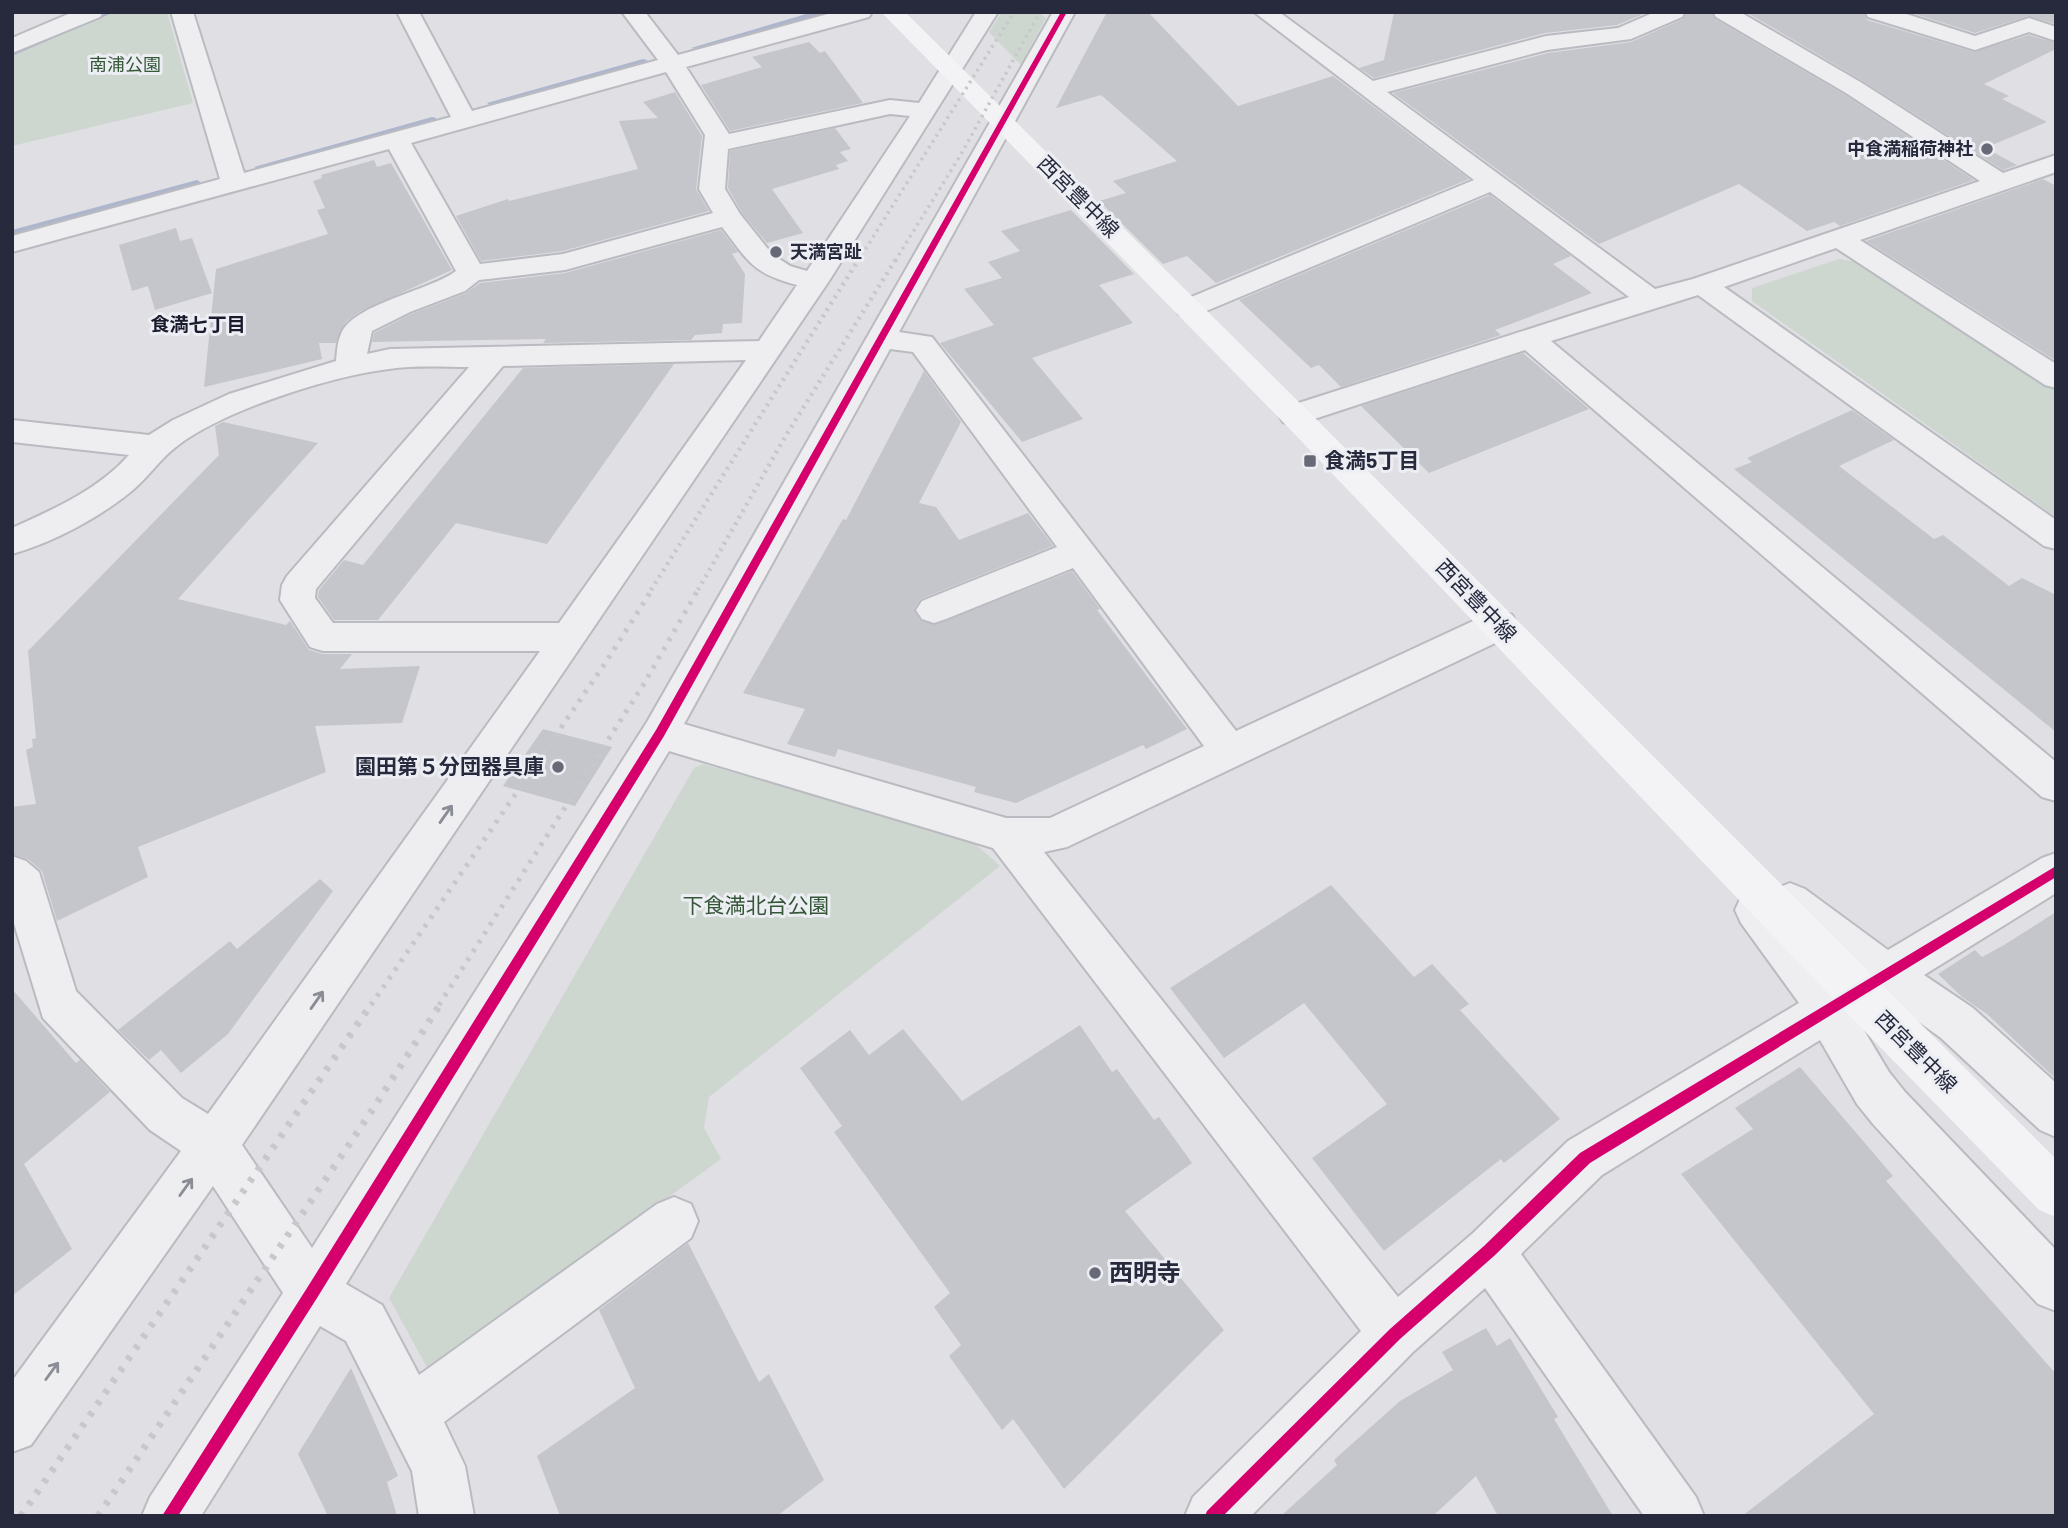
<svg xmlns="http://www.w3.org/2000/svg" width="2068" height="1528" font-family="Barlow,'Noto Sans JP',sans-serif">
<style>
.green{fill:#cdd7cf}
.lines{fill:none;stroke-linecap:round;stroke-linejoin:round}
.stream{fill:#aeb6ce;fill-rule:evenodd}
.building{fill:#c5c6cb}
.minor-casing{stroke:#babbc0;stroke-width:4}
.minor{fill:#eeeef1;fill-rule:evenodd}
.secondary{fill:#f3f3f5;fill-rule:evenodd}
.rail-far3{stroke:#c7c8cc;stroke-width:3.5;stroke-dasharray:2.5 4.5;stroke-linecap:butt}
.rail-far2{stroke:#c7c8cc;stroke-width:4.5;stroke-dasharray:2.5 5;stroke-linecap:butt}
.rail-far1{stroke:#c7c8cc;stroke-width:5;stroke-dasharray:3.5 7;stroke-linecap:butt}
.rail{stroke:#c7c8cc;stroke-width:7;stroke-dasharray:4.5 9;stroke-linecap:butt}
.cycleway-casing{stroke:#eceef4;stroke-width:5}
.cycleway{fill:#d6006c;fill-rule:evenodd}
.oneway{stroke:#8a8c96}
.poi-dot{fill:#676977;stroke:#eceef4;stroke-width:2.5}
.labels{text-anchor:middle;stroke-width:6;stroke-linejoin:round;paint-order:stroke}
.far-park-label{font-size:18px;fill:#355737;stroke:#eceef4}
.far-poi-label{font-size:18px;font-weight:bold;fill:#272a3c;stroke:#eceef4;text-anchor:end}
.far-neighbourhood-label{font-size:19px;font-weight:bold;fill:#1a1b2d;stroke:#eceef4}
.street-label{font-size:21px;fill:#272a3c;stroke:#eceef4}
.poi-label{font-size:21px;font-weight:bold;fill:#272a3c;stroke:#eceef4;text-anchor:start}
.park-label{font-size:21px;fill:#355737;stroke:#eceef4}
.near-poi-label{font-size:24px;font-weight:bold;fill:#272a3c;stroke:#eceef4;text-anchor:start}
</style>
<rect width="100%" height="100%" fill="#dfdfe4"/>
<path class="green" d="M116,12H167L193,103L12,146V56Z
M1002,12H1038L1046,18L1021,65L989,32Z
M1839,259L1863,263L2056,388V517L1752,301V288Z
M703,764L972,841L1000,866L709,1097L704,1128L721,1159L429,1371L389,1298L694,768Z"/>
<g class="lines">
<path class="stream" d="M101,12H115L12,56V49Z
M813,12H830L700,50L691,48Z
M643,59L647,60V64L492,106L487,103Z
M432,117L436,118V122L260,170L254,167Z
M197,180L203,184L201,186L12,238V230Z"/>
</g>
<path class="building" d="M1107,12H1148L1238,106L1333,76L1469,179L1216,283L1187,256L1163,264L1099,201L1126,193L1113,181L1177,161L1101,95L1056,108Z
M1394,12H1648L1617,25L1545,33L1374,78L1359,68L1384,60Z
M1687,12H1711L1715,19L1845,95L1974,180L1840,226L1834,222L1807,231L1739,184L1599,244L1393,93L1548,53L1631,42L1683,19Z
M1746,12H1863L1867,20L1974,52L2029,35L2056,43V49L1984,84L2009,96L2002,99L2047,122L1985,148L2017,165L2003,170L1863,81Z
M1909,12H2056V24L2028,16L1975,33Z
M809,42L820,53L825,51L863,103L730,131L701,85L762,67L752,57Z
M675,92L702,136L696,189L709,211L563,251L481,261L456,216L508,199L509,201L638,169L619,121L658,118L643,102Z
M835,128L851,149L840,152L848,161L836,165L839,169L772,189L803,233L767,243L742,213L728,188L730,151Z
M374,160L377,167L391,163L452,270L359,312L346,322L336,343H319L322,359L204,387L216,269L328,234L317,210L325,208L313,181L322,178L321,175Z
M2043,179L2056,186V361L1866,241Z
M1490,195L1571,256L1553,264L1592,293L1495,330L1501,335L1341,387L1319,365L1311,368L1239,300Z
M1071,210L1134,274L1099,285L1133,323L1032,358L1083,419L1022,442L940,343L994,325L964,289L1002,278L988,262L1020,251L1001,231Z
M176,228L180,241L192,238L212,293L155,310L148,286L132,291L119,245Z
M721,230L738,252L732,254L745,274L742,323L723,324L722,333L695,335L691,340L543,343L546,339L372,342L374,333L411,314L466,293L480,283L565,273Z
M1523,353L1589,409L1429,473L1361,406Z
M674,364L547,544L456,523L378,620H334L318,597L319,590L344,560L363,565L523,368Z
M924,371L961,422L919,503L936,507L959,540L1028,513L1053,546L921,599L914,609L920,620L935,625L1072,571L1100,609L1097,610L1187,729L1146,749L1143,745L1016,803L974,792L976,787L838,749L835,757L787,744L805,709L743,693L843,519L846,520Z
M1852,410L1894,440L1839,466L1934,539L1943,535L2009,586L2022,578L2056,595V732L1734,469L1752,462L1747,458Z
M223,422L318,443L178,599L286,625L290,621L309,650L323,654H352L340,669L420,666L402,723L315,726L326,772L138,847L148,877L57,921L42,871L28,859L12,854V807L36,804L26,750L33,747L32,739L36,738L28,651L219,455L215,426Z
M543,729L612,747L575,806L503,786Z
M320,879L333,891L228,1034L181,1073L161,1050L149,1060L118,1030L230,941L237,949Z
M1331,885L1414,977L1432,964L1469,1004L1460,1010L1560,1119L1504,1163L1501,1159L1384,1251L1312,1158L1387,1104L1304,1003L1224,1058L1170,988Z
M2056,912V1079L1987,1014L1962,997L1938,974L1975,950L1982,957L2004,945Z
M12,989L76,1063L80,1060L110,1092L24,1164L72,1249L12,1296Z
M1080,1025L1112,1072L1117,1069L1154,1120L1159,1117L1192,1163L1125,1211L1224,1330L1064,1489L1013,1419L1002,1430L949,1356L961,1345L934,1307L950,1293L834,1132L842,1126L800,1068L850,1030L869,1055L903,1029L962,1101Z
M1800,1067L1893,1176L1886,1181L2056,1374V1516H1742L1874,1414L1681,1174L1753,1129L1735,1108Z
M688,1243L759,1382L769,1374L824,1480L777,1516H560L537,1456L635,1388L599,1310Z
M1486,1328L1497,1346L1510,1338L1558,1417L1554,1419L1613,1516H1498L1476,1476L1433,1516H1281L1337,1465L1334,1460L1400,1401L1453,1370L1442,1352Z
M351,1368L398,1476L387,1482L397,1516H328L298,1454Z"/>
<g class="lines">
<defs>
<path id="minor" d="M73,12H103L100,17L12,53V38Z
M171,12H193L244,173L451,117L397,12H419L472,111L658,60L622,12H645L678,55L835,12H872L869,17L686,67L729,134L890,100L919,103L976,12H998L829,281L242,1145L312,1248L647,722L1053,12H1075L899,332L932,337L1236,731L1486,615L1499,611L1512,615L1517,625L1512,635L1067,847L1044,852L1398,1297L1472,1234L1568,1141L1799,1003L1741,923L1735,910L1741,897L1756,891L1771,897L1775,889L1790,883L1805,889L1888,950L2042,858L2056,853V893L1924,975L1973,1008L2056,1083V1137L2040,1130L1941,1038L1886,998L1856,1017L1889,1072L1905,1092L2056,1250V1311L2038,1304L1873,1124L1857,1104L1820,1040L1602,1175L1521,1254L1696,1497L1704,1516H1644L1485,1288L1413,1352L1251,1516H1185L1193,1497L1361,1331L993,848L669,751L346,1284L382,1305L419,1375L657,1204L674,1197L691,1204L698,1221L691,1238L444,1422L465,1466L474,1516H419L412,1471L346,1341L320,1326L201,1516H142L150,1497L283,1293L213,1186L31,1445L12,1452V1381L181,1151L150,1130L43,1018L12,917V856L26,861L39,872L76,991L182,1098L208,1114L540,651H323L310,647L280,600L282,585L287,576L469,367C443,367 415,365 389,369C331,376 215,412 171,451C158,462 148,477 134,489C101,517 54,542 12,554V528C54,509 98,490 129,455L12,442V420L149,435L173,420L229,394L336,361C337,353 337,342 341,334C353,304 429,291 456,271L389,149L12,252V236L220,179ZM666,72L705,135L699,189L713,213L563,254L480,264L411,143ZM890,114L910,116L807,271L790,266L772,254L740,214L725,189L728,149ZM722,227C749,262 752,273 797,285L759,341L390,349L367,354L372,331L410,312L465,291L479,280L565,270ZM890,349L913,352L1057,547L922,601L916,610L922,619L934,623L946,619L1073,568L1204,746L1050,818H1006L684,724ZM746,360L559,623H333L315,598L316,589L503,366ZM1805,940L1806,941L1850,973L1834,982Z
M1254,12H1279L1373,81L1546,36L1618,28L1655,12H1685L1682,17L1631,39L1547,50L1387,92L1655,289L1693,279L1980,181L1846,93L1716,17L1713,12H1740L1862,83L2003,173L2056,155V172L1860,240L2056,364V388L2045,385L1836,248L1724,287L2056,520V549L2044,546L1698,295L1551,341L2056,762V801L2042,797L1525,350L1305,422L1294,425L1283,422L1279,415L1283,408L1629,297L1490,192L1199,314L1189,317L1179,314L1175,308L1179,302L1474,180Z
M1865,12H1900L1975,36L2029,18L2056,27V41L2029,32L1975,50L1868,17Z"/>
</defs>
<use href="#minor" class="minor-casing"/>
<use href="#minor" class="minor"/>
<path class="secondary" d="M881,12H905L1305,408L2056,1159V1217L2039,1210L1841,1007L1283,422Z"/>
<path class="rail-far3" d="M858,261L1014,12
M895,261L960,156L1040,12"/>
<path class="rail-far2" d="M651,590L859,259
M698,590L785,437L896,259"/>
<path class="rail-far1" d="M371,1005L606,662L653,588
M439,1005L645,682L699,588"/>
<path class="rail" d="M21,1516L372,1003
M98,1516L371,1112L441,1003"/>
<defs>
<path id="cycleway" d="M1061,12H1067L664,736L317,1298L178,1516H162L307,1288L656,730Z
M2056,866V877L1590,1163L1494,1256L1400,1339L1223,1516H1205L1207,1511L1390,1329L1484,1246L1580,1153Z"/>
</defs>
<use href="#cycleway" class="cycleway-casing"/>
<use href="#cycleway" class="cycleway"/>
</g>
<defs><path id="oneway-shaft" d="M-6 0H5M1.5-3L5.5 0L1.5 3" fill="none" stroke-width="1.6" stroke-linecap="round" stroke-linejoin="round" transform="scale(1.75)"/></defs>
<g class="oneway">
<use href="#oneway-shaft" transform="translate(446 814) rotate(-55)"/>
<use href="#oneway-shaft" transform="translate(317 1000) rotate(-55)"/>
<use href="#oneway-shaft" transform="translate(186 1187) rotate(-54)"/>
<use href="#oneway-shaft" transform="translate(52 1371) rotate(-54)"/>
</g>
<g class="poi-dot">
<circle cx="1987" cy="149" r="7"/>
<circle cx="776" cy="252" r="7"/>
<rect x="1303" y="454" width="14" height="14" rx="3.5"/>
<circle cx="558" cy="767" r="7"/>
<circle cx="1095" cy="1273" r="7"/>
</g>
<g class="labels">
<g class="far-park-label">
<text x="125" y="71">南浦公園</text>
</g>
<g class="far-poi-label">
<text x="1973" y="155">中食満稲荷神社</text>
<text x="790" y="258" text-anchor="start">天満宮趾</text>
</g>
<g class="far-neighbourhood-label">
<text x="198" y="331">食満七丁目</text>
</g>
<g class="street-label">
<text transform="translate(1078 197) rotate(45)" y="7">西宮豊中線</text>
<text transform="translate(1476 601) rotate(46)" y="7">西宮豊中線</text>
<text transform="translate(1916 1052) rotate(45)" y="7">西宮豊中線</text>
</g>
<g class="poi-label">
<text x="1324" y="468">食満5丁目</text>
<text x="544" y="774" text-anchor="end">園田第５分団器具庫</text>
</g>
<g class="park-label">
<text x="756" y="913">下食満北台公園</text>
</g>
<g class="near-poi-label">
<text x="1109" y="1281">西明寺</text>
</g>
</g>
<rect width="2068" height="1528" fill="none" stroke="#272a3c" stroke-width="28"/>
</svg>
